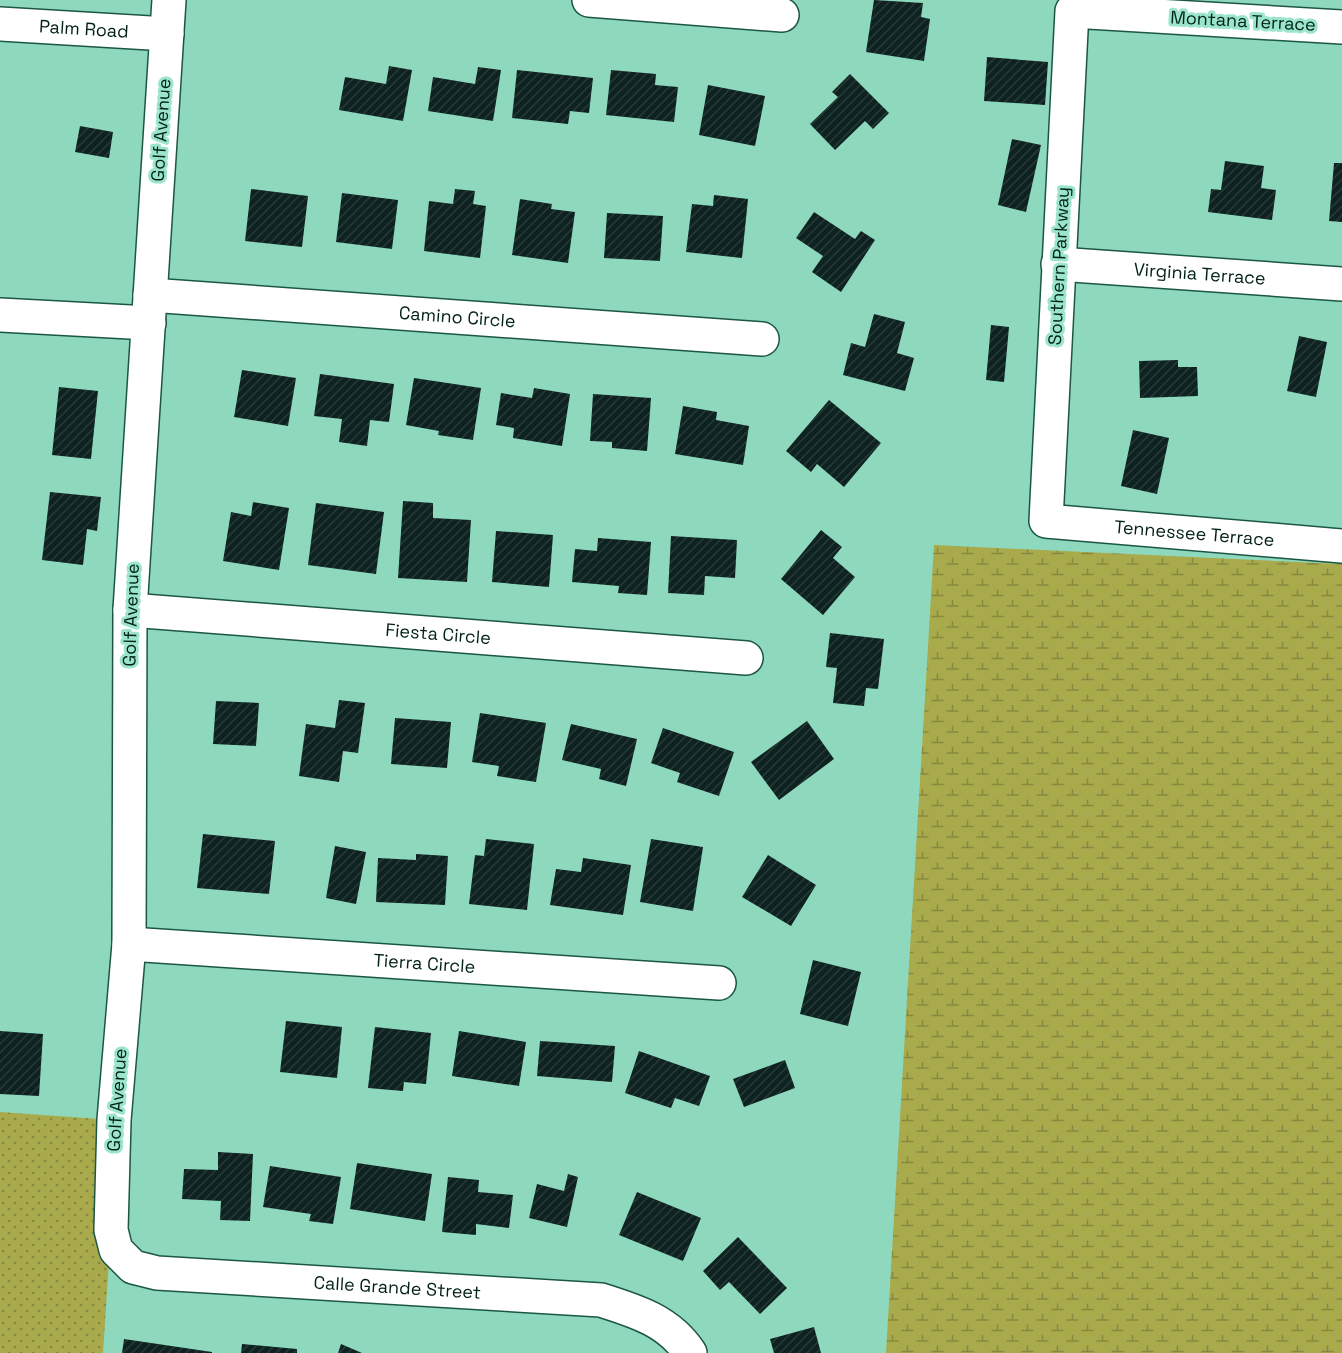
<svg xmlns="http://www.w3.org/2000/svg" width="1342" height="1353" font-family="'Space Grotesk',sans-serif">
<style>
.grass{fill:url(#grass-dots)}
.wetland{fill:url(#wetland-marsh)}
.building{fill:url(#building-hatch)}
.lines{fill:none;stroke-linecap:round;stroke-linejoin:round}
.minor-casing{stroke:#1c5644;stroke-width:36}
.minor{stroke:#fff;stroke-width:33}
.labels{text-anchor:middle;stroke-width:6;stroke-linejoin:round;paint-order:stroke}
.street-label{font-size:18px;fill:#022118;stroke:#9be6cb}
</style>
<defs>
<pattern id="grass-dots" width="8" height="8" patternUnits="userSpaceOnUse" patternTransform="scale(1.5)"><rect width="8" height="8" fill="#a8aa4c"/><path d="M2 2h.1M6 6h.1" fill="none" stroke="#878a3e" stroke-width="1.8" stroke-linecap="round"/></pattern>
<pattern id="wetland-marsh" width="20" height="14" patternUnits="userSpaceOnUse" patternTransform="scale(1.5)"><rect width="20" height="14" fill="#a8aa4c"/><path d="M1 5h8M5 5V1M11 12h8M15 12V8" fill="none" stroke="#878a3e"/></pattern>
<pattern id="building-hatch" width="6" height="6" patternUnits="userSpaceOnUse" patternTransform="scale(1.5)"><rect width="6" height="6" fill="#0e2321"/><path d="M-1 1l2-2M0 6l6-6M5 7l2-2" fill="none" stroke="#273a38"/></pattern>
</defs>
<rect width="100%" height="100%" fill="#8ed9be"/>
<path class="grass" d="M0,1112L114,1120L111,1230L103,1353H0Z"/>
<path class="wetland" d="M934,545L1342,564V1353H886Z"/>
<path class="building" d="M874,0L923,3L921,17L930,19L924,61L866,52Z
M987,57L1048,62L1045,105L984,101Z
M389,66L412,70L403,121L339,110L345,77L386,84Z
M478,67L501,70L493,121L428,111L433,77L475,84Z
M517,70L593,78L589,113L570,111L568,124L512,118Z
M611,70L656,74L655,85L678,87L674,122L606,115Z
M850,74L889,113L873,129L865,121L835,150L810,124L838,97L832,92Z
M708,85L765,96L755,146L699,135Z
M80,126L113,132L109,158L75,152Z
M1012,139L1041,145L1026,212L998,205Z
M1225,161L1264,166L1261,188L1276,190L1272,220L1208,212L1211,189L1221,190Z
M1334,163H1342V222L1329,221Z
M251,189L308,196L302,247L245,241Z
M455,189L475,191L473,204L486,206L480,258L424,251L429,201L453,204Z
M342,193L398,200L392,249L336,242Z
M714,195L748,199L742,258L686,252L692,204L713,206Z
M520,199L552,204L551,209L575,212L568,263L512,255Z
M814,212L855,239L861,231L875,240L841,292L812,272L823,256L796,238Z
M607,213L663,216L660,261L604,258Z
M874,314L905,322L897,353L914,358L905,391L843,375L851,343L865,347Z
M991,325L1009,327L1004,382L986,380Z
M1299,336L1327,342L1316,397L1287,391Z
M1178,360V367H1197L1198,396L1140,398L1139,361Z
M242,370L296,378L288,426L234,417Z
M320,374L394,384L389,422L370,420L367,446L339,442L342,419L314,416Z
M414,378L481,388L473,440L438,435L439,431L406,425Z
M59,387L98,391L91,459L52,455Z
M534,388L570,394L562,446L513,438L514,428L496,425L501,393L532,398Z
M593,394L651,398L647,451L612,448V442L590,441Z
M829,400L881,443L844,487L817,464L811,472L786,451Z
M683,406L717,412L716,420L749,426L743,465L675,454Z
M1133,430L1169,438L1157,494L1121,486Z
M50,492L101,497L97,531L87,529L83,565L42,560Z
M403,501L433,503V518L471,520L467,582L398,578Z
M253,502L289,508L279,570L223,561L231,512L251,516Z
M316,503L384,512L376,574L308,565Z
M821,530L842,547L833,558L855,577L823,615L781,579Z
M496,531L553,535L549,587L492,582Z
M671,536L737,540L735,578L705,576L704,595L668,593Z
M598,538L651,542L647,595L618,593L619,586L572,582L575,549L597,551Z
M830,633L884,639L878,689L866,688L864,706L833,703L837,668L826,667Z
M339,700L365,703L358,753L343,751L339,782L299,776L306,724L335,728Z
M216,701L259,703L256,746L213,744Z
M480,713L546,723L536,782L497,776L499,766L472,762Z
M395,718L451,722L447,768L391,764Z
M807,721L834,759L779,800L751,762Z
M571,724L637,739L626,786L599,779L601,769L562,760Z
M663,728L734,752L719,796L677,782L680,773L651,763Z
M203,834L275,841L269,894L197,888Z
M486,839L534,844L527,910L469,904L475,855L484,856Z
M651,839L703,847L693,911L640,902Z
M335,846L366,852L356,904L326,898Z
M416,854L448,856L445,905L376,902L378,858L416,860Z
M768,855L816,885L791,926L742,897Z
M583,858L631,865L623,915L550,905L556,869L581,872Z
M813,960L861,972L848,1026L800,1014Z
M286,1021L342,1027L337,1078L280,1072Z
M375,1027L431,1033L426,1084L404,1082L403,1091L368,1088Z
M0,1031L43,1034L39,1096L0,1094Z
M459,1031L526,1042L519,1086L452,1076Z
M540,1041L615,1046L612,1082L537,1076Z
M639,1051L710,1076L699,1106L675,1098L671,1108L625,1093Z
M785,1060L795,1088L744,1107L733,1079Z
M218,1152L253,1154L250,1221L220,1220L221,1201L182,1199L184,1169L218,1170Z
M357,1163L432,1174L425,1221L350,1209Z
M270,1166L341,1177L333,1224L309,1221L311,1214L263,1207Z
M568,1174L578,1177L567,1227L529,1218L537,1184L564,1191Z
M448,1177L479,1180L478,1192L513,1195L509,1228L476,1224V1235L442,1232Z
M637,1192L701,1218L683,1261L619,1235Z
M738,1237L787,1288L760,1314L729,1282L720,1290L703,1271Z
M814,1327L821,1353H774L770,1339Z
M124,1339L212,1352V1353H122Z
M242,1344L297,1349V1353H241Z
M341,1344L362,1353H338Z"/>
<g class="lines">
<defs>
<g id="minor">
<path id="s1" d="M169,0L130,610L129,944L114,1120L111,1230L116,1250L133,1267L157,1273L601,1300C636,1311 669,1321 690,1353"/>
<path d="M589,0L782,15"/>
<path id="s2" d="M0,24L167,34"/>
<path id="s3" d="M1342,27L1072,11L1046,521L1342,546"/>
<path id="s4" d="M1058,264L1342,284"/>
<path id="s5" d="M150,295L762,339"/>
<path d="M0,315L149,323"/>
<path id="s6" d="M130,610L746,658"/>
<path id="s7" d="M129,944L719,983"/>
</g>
</defs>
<use href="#minor" class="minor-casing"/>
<use href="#minor" class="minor"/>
</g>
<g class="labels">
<g class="street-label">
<text transform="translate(1243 21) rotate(3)" y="6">Montana Terrace</text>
<text dy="6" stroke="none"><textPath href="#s2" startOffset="84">Palm Road</textPath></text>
<text transform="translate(161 130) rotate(-86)" y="6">Golf Avenue</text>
<text transform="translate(1059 266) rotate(-87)" y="6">Southern Parkway</text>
<text dy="6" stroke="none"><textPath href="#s4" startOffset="142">Virginia Terrace</textPath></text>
<text dy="6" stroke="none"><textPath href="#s5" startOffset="308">Camino Circle</textPath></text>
<text dy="6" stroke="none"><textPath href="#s3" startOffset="930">Tennessee Terrace</textPath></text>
<text transform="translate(131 615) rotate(-88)" y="6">Golf Avenue</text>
<text dy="6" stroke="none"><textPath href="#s6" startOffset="309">Fiesta Circle</textPath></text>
<text dy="6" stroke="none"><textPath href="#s7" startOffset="296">Tierra Circle</textPath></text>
<text transform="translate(117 1100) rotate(-86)" y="6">Golf Avenue</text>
<text dy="6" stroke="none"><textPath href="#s1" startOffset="1542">Calle Grande Street</textPath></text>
</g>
</g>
</svg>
